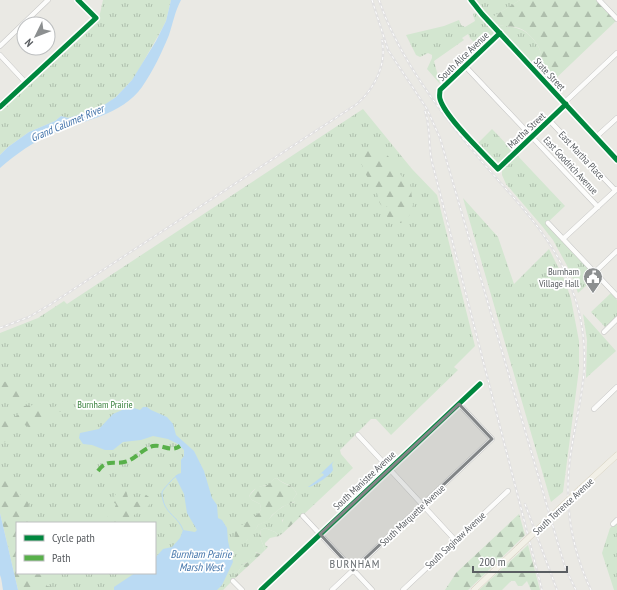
<svg xmlns="http://www.w3.org/2000/svg" width="617" height="590" font-family="'PT Sans Narrow',sans-serif">
<style>
.grass{fill:url(#grass-tufts);fill-rule:evenodd}
.forest{fill:url(#forest-firs)}
.water{fill:#badaf3}
.lines{fill:none;stroke-linecap:round;stroke-linejoin:round}
.stream{stroke:#badaf3;stroke-width:1}
.minor-casing{stroke:#c6c6c5;stroke-width:5.5}
.major-casing{stroke:#d0c9b4;stroke-width:6}
.minor{stroke:#fcfcfb;stroke-width:4.5}
.major{stroke:#f2f0e7;stroke-width:5.5}
.rail-casing{stroke:#e2e1e1;stroke-width:2.5}
.rail{stroke:#fff;stroke-width:1;stroke-dasharray:3;stroke-linecap:butt}
.major-bridge-casing{stroke:#d0c9b4;stroke-width:6;stroke-linecap:butt}
.major-bridge{stroke:#f2f0e7;stroke-width:5.5}
.quiet{stroke:#58b04a;stroke-width:4;stroke-dasharray:8 4;stroke-linecap:butt}
.cycleway-casing{stroke:#fff;stroke-width:8}
.cycleway{stroke:#00873e;stroke-width:5}
.marked{fill:#828587;fill-opacity:0.2;stroke:#828587;stroke-width:3;stroke-linejoin:round}
.labels{text-anchor:middle;stroke-width:3.5;stroke-linejoin:round;paint-order:stroke}
.street-label{font-size:10px;fill:#5a5e62;stroke:#fff}
.poi-label{font-size:10px;fill:#5a5e62;stroke:#fff;text-anchor:end}
.park-label{font-size:10px;fill:#3a823e;stroke:#fff}
.water-label{font-size:11px;font-style:italic;fill:#4374aa;stroke:#fff}
.quarter-label{font-size:12px;letter-spacing:1px;fill:#6b7074;stroke:#fff}
</style>
<defs>
<pattern id="grass-tufts" width="24" height="20" patternUnits="userSpaceOnUse"><rect width="24" height="20" fill="#d3e6d0"/><path d="M3 7l-1-3M5 7V3M7 7l1-3M15 17l-1-3M17 17v-4M19 17l1-3" fill="none" stroke="#aebeac"/></pattern>
<pattern id="forest-firs" width="22" height="20" patternUnits="userSpaceOnUse"><rect width="22" height="20" fill="#d3e6d0"/><path d="M5 1l3.5 6h-7zM16 11l3.5 6h-7z" fill="#aebeac"/></pattern>
</defs>
<rect width="100%" height="100%" fill="#eae9e4"/>
<path class="grass" d="M103,0H171L166,21L162,29L134,78L116,97L102,107L94,111L68,118L61,116L55,121L29,132L8,147L0,155V110L99,18Z
M474,0H520L488,20Z
M477,12L493,29L494,34L480,49L470,38L468,34L462,38L464,40L434,61L440,84L427,69L432,58V55L428,53L420,57L416,55L406,35L444,26L459,20L461,25L465,27L475,21L473,14Z
M494,24C502,26 511,26 519,29C528,31 540,45 541,54C542,60 540,65 538,70Z
M363,109L412,169L437,195L475,346L454,367L458,370L391,435L376,419H371L340,450L341,454L353,468L302,516C294,514 290,514 282,520V530L283,533L279,536L275,532L265,528L261,530L260,537L265,550L261,554L255,552L249,562L243,564L233,580L223,590H19L0,509V333L38,318L64,301L67,304ZM277,478C285,486 291,482 297,494L293,499L295,502C283,505 277,510 269,519C267,522 261,523 258,525C255,532 249,535 246,542L253,518L259,513L261,509L260,504L252,500L249,496C254,488 259,486 269,485L274,479ZM17,523H155V573H17Z
M492,129L513,151L498,165H495L477,144Z
M516,154L565,206L546,224L596,277L578,293L570,271L553,240L542,226L506,184L502,175V168Z
M463,198L498,237L514,284L549,249L565,281L571,299L579,341V369L563,492L551,502Z
M611,293L617,300V316L605,327L591,312Z
M583,314L616,351L586,378L587,340Z
M617,522V590H614L602,553L610,528Z"/>
<path class="forest" d="M520,0H599L617,20L551,83L538,70C540,65 542,60 541,54C540,45 528,31 519,28C508,25 498,28 489,19Z
M366,147L382,150L389,157L395,168L404,179L410,183L413,205L409,216L406,218L401,223H398L396,220H388L387,216L388,207L381,205C378,201 379,198 377,193C369,177 354,165 366,147Z
M15,381L29,397L26,402L8,399L0,402V382Z
M35,405L47,410L59,405L65,408L66,413L55,411L51,414L49,420L40,430H34L21,423L5,442L0,444V420L8,417L12,418L18,415L23,406Z
M0,475L11,476L18,487L21,497H25L29,504L28,509L33,515L34,523H17V573H52L53,575L46,582L47,586L53,587L57,590H18L0,513Z
M277,478C285,487 291,482 297,494L293,499L296,501L282,507L272,515L268,521L258,525C255,533 243,546 234,548L235,530L259,513L261,509L260,504L252,500L249,496L257,487L268,485L274,479Z
M121,486L126,490L129,501L132,503L139,501L145,494L149,497L151,502C145,513 134,513 124,520L120,519L118,523H105L111,519L107,516L108,512C112,511 115,509 116,504C112,501 109,501 104,504L102,503C105,497 108,496 114,497Z
M289,514H297L301,516L283,533C280,526 282,517 289,514Z
M519,514L525,535L468,590H445L456,573Z
M265,528L275,532L279,536L270,538L265,543V545L268,547L265,550L260,537L261,530Z
M528,545L540,590H531L527,581L522,586H518L515,581H511L502,590H479Z
M250,550H254L256,553L261,554L233,580L243,564L247,563L251,559Z"/>
<path class="water" d="M171,0H181C175,11 173,23 169,35C162,52 153,71 142,87C122,115 84,120 54,133C34,141 16,154 0,168V155L8,147L29,132L55,121L61,116L68,118L98,109L116,97L132,80L156,41L166,21Z
M129,407L132,409L134,408L140,410L143,407H147L151,410L167,417L173,424L176,435L194,451L204,471L212,498L217,505L218,518L222,520L227,528L228,541L233,562L222,585L217,590H114V587L135,573H155V558L163,549L172,547L180,538L183,530L195,532L197,530L187,513L184,494L175,476L181,473V460L184,456V450L178,444L168,439L153,436L141,440L123,442L113,450H105L92,445L83,444L79,438L80,433L99,429L113,414Z
M334,461L332,464L333,470C330,476 313,487 308,487L324,475L322,473L319,475Z
M0,513L18,590H3C2,585 2,580 0,575Z"/>
<g class="lines">
<path class="stream" d="M179,474C176,475 164,488 162,492V494C164,515 177,514 183,530"/>
<defs>
<path id="minor" d="M471,0L482,14L617,160
M599,0L617,19
M500,33L440,90C440,93 439,96 440,99C445,117 484,154 498,169L566,104
M0,46L48,0
M0,55L26,83
M465,66L598,207
M564,103L617,53
M0,107L96,18L78,0
M549,120L615,190
M596,137L617,118
M548,223L617,296
M563,239L617,189
M595,272L617,251
M604,332L617,319
M594,409L617,387
M358,435L455,540
M303,516L372,590
M613,524L617,520
M233,581L242,590
M261,590L480,384
M332,590L492,439L459,404
M403,590L508,491"/>
<path id="major" d="M580,489L617,455
M474,590L518,548"/>
</defs>
<use href="#minor" class="minor-casing"/>
<use href="#major" class="major-casing"/>
<use href="#minor" class="minor"/>
<use href="#major" class="major"/>
<defs>
<path id="rail" d="M372,0L388,50L427,109L440,138L559,547L566,570L576,590
M379,0C399,59 443,116 483,163C517,202 555,239 572,289C582,316 586,345 584,373C581,405 572,436 569,468C565,510 573,552 591,590
M425,111C431,128 428,145 432,162L542,590
M0,328L29,317L51,304L357,104C375,88 387,64 382,40
M525,504L557,590"/>
</defs>
<use href="#rail" class="rail-casing"/>
<use href="#rail" class="rail"/>
<defs>
<path id="major-bridge" d="M518,548L580,489"/>
</defs>
<use href="#major-bridge" class="major-bridge-casing"/>
<use href="#major-bridge" class="major-bridge"/>
<path class="quiet" d="M98,471C108,457 115,466 128,461C137,457 143,449 153,446C163,444 170,453 180,446"/>
<defs>
<path id="cycleway" d="M471,0L482,14L617,160
M500,33L440,90C440,93 439,96 440,99C445,117 484,154 498,169L566,104
M0,107L96,18L78,0
M261,590L480,384"/>
</defs>
<use href="#cycleway" class="cycleway-casing"/>
<use href="#cycleway" class="cycleway"/>
</g>
<path class="marked" d="M459,404L492,439L353,570L320,534Z"/>
<defs>
<symbol id="civic-pin" viewBox="-11 -11 22 30"><path d="M0 17L-7.5 6A9.5 9.5 0 1 1 7.5 6Z" fill="#8c8f90" stroke="#fff"/><path d="M-.6-6.5H3V-4.5H.6V-3L4-1V1h2V6H-6V1h2V-1L-.6-3ZM-1.2 2.5V6h2.4V2.5Z" fill="#fff"/></symbol>
</defs>
<g fill-rule="evenodd">
<use href="#civic-pin" x="582" y="266" width="22" height="30"/>
</g>
<g class="labels">
<g class="street-label">
<text transform="translate(463 56) rotate(-44)" y="4">South Alice Avenue</text>
<text transform="translate(550 74) rotate(47)" y="4">State Street</text>
<text transform="translate(526 130) rotate(-43)" y="4">Martha Street</text>
<text transform="translate(582 155) rotate(47)" y="4">East Martha Place</text>
<text transform="translate(571 165) rotate(47)" y="4">East Goodrich Avenue</text>
<text transform="translate(364 480) rotate(-43)" y="4">South Manistee Avenue</text>
<text transform="translate(563 506) rotate(-43)" y="4">South Torrence Avenue</text>
<text transform="translate(412 515) rotate(-43)" y="4">South Marquette Avenue</text>
<text transform="translate(455 540) rotate(-43)" y="4">South Saginaw Avenue</text>
</g>
<g class="poi-label">
<text x="579" y="275">Burnham<tspan x="579" dy="12">Village Hall</tspan></text>
</g>
<g class="park-label">
<text x="105" y="408">Burnham Prairie</text>
</g>
<g class="water-label">
<text transform="translate(67 123) rotate(-23)" y="4">Grand Calumet River</text>
<text x="201" y="558">Burnham Prairie<tspan x="201" dy="13">Marsh West</tspan></text>
</g>
<g class="quarter-label">
<text x="355" y="568">BURNHAM</text>
</g>
</g>
<rect x="16" y="522" width="140" height="52" fill="#ffffff" stroke="#bdbfc0"/>
<rect x="24" y="535" width="20" height="6" fill="#00873e" stroke="#bdbfc0"/>
<text x="52" y="542" font-size="12" fill="#5a5e62">Cycle path</text>
<rect x="24" y="555" width="20" height="6" fill="#58b04a" stroke="#bdbfc0"/>
<text x="52" y="562" font-size="12" fill="#5a5e62">Path</text>
<g transform="translate(36 36) rotate(227)"><circle r="19" fill="#ffffff" stroke="#bdbfc0"/>
<path d="M0-3L7 15L0 10L-7 15Z" fill="#8c8f90"/>
<text y="-6" font-size="11" font-weight="bold" text-anchor="middle" fill="#5a5e62">N</text>
</g>
<path d="M473 566v6h94v-6" fill="none" stroke="#5a5e62" stroke-width="2"/>
<text x="479" y="566" font-size="12" fill="#5a5e62" stroke="#ffffff" stroke-width="3" paint-order="stroke">200 m</text>
</svg>
